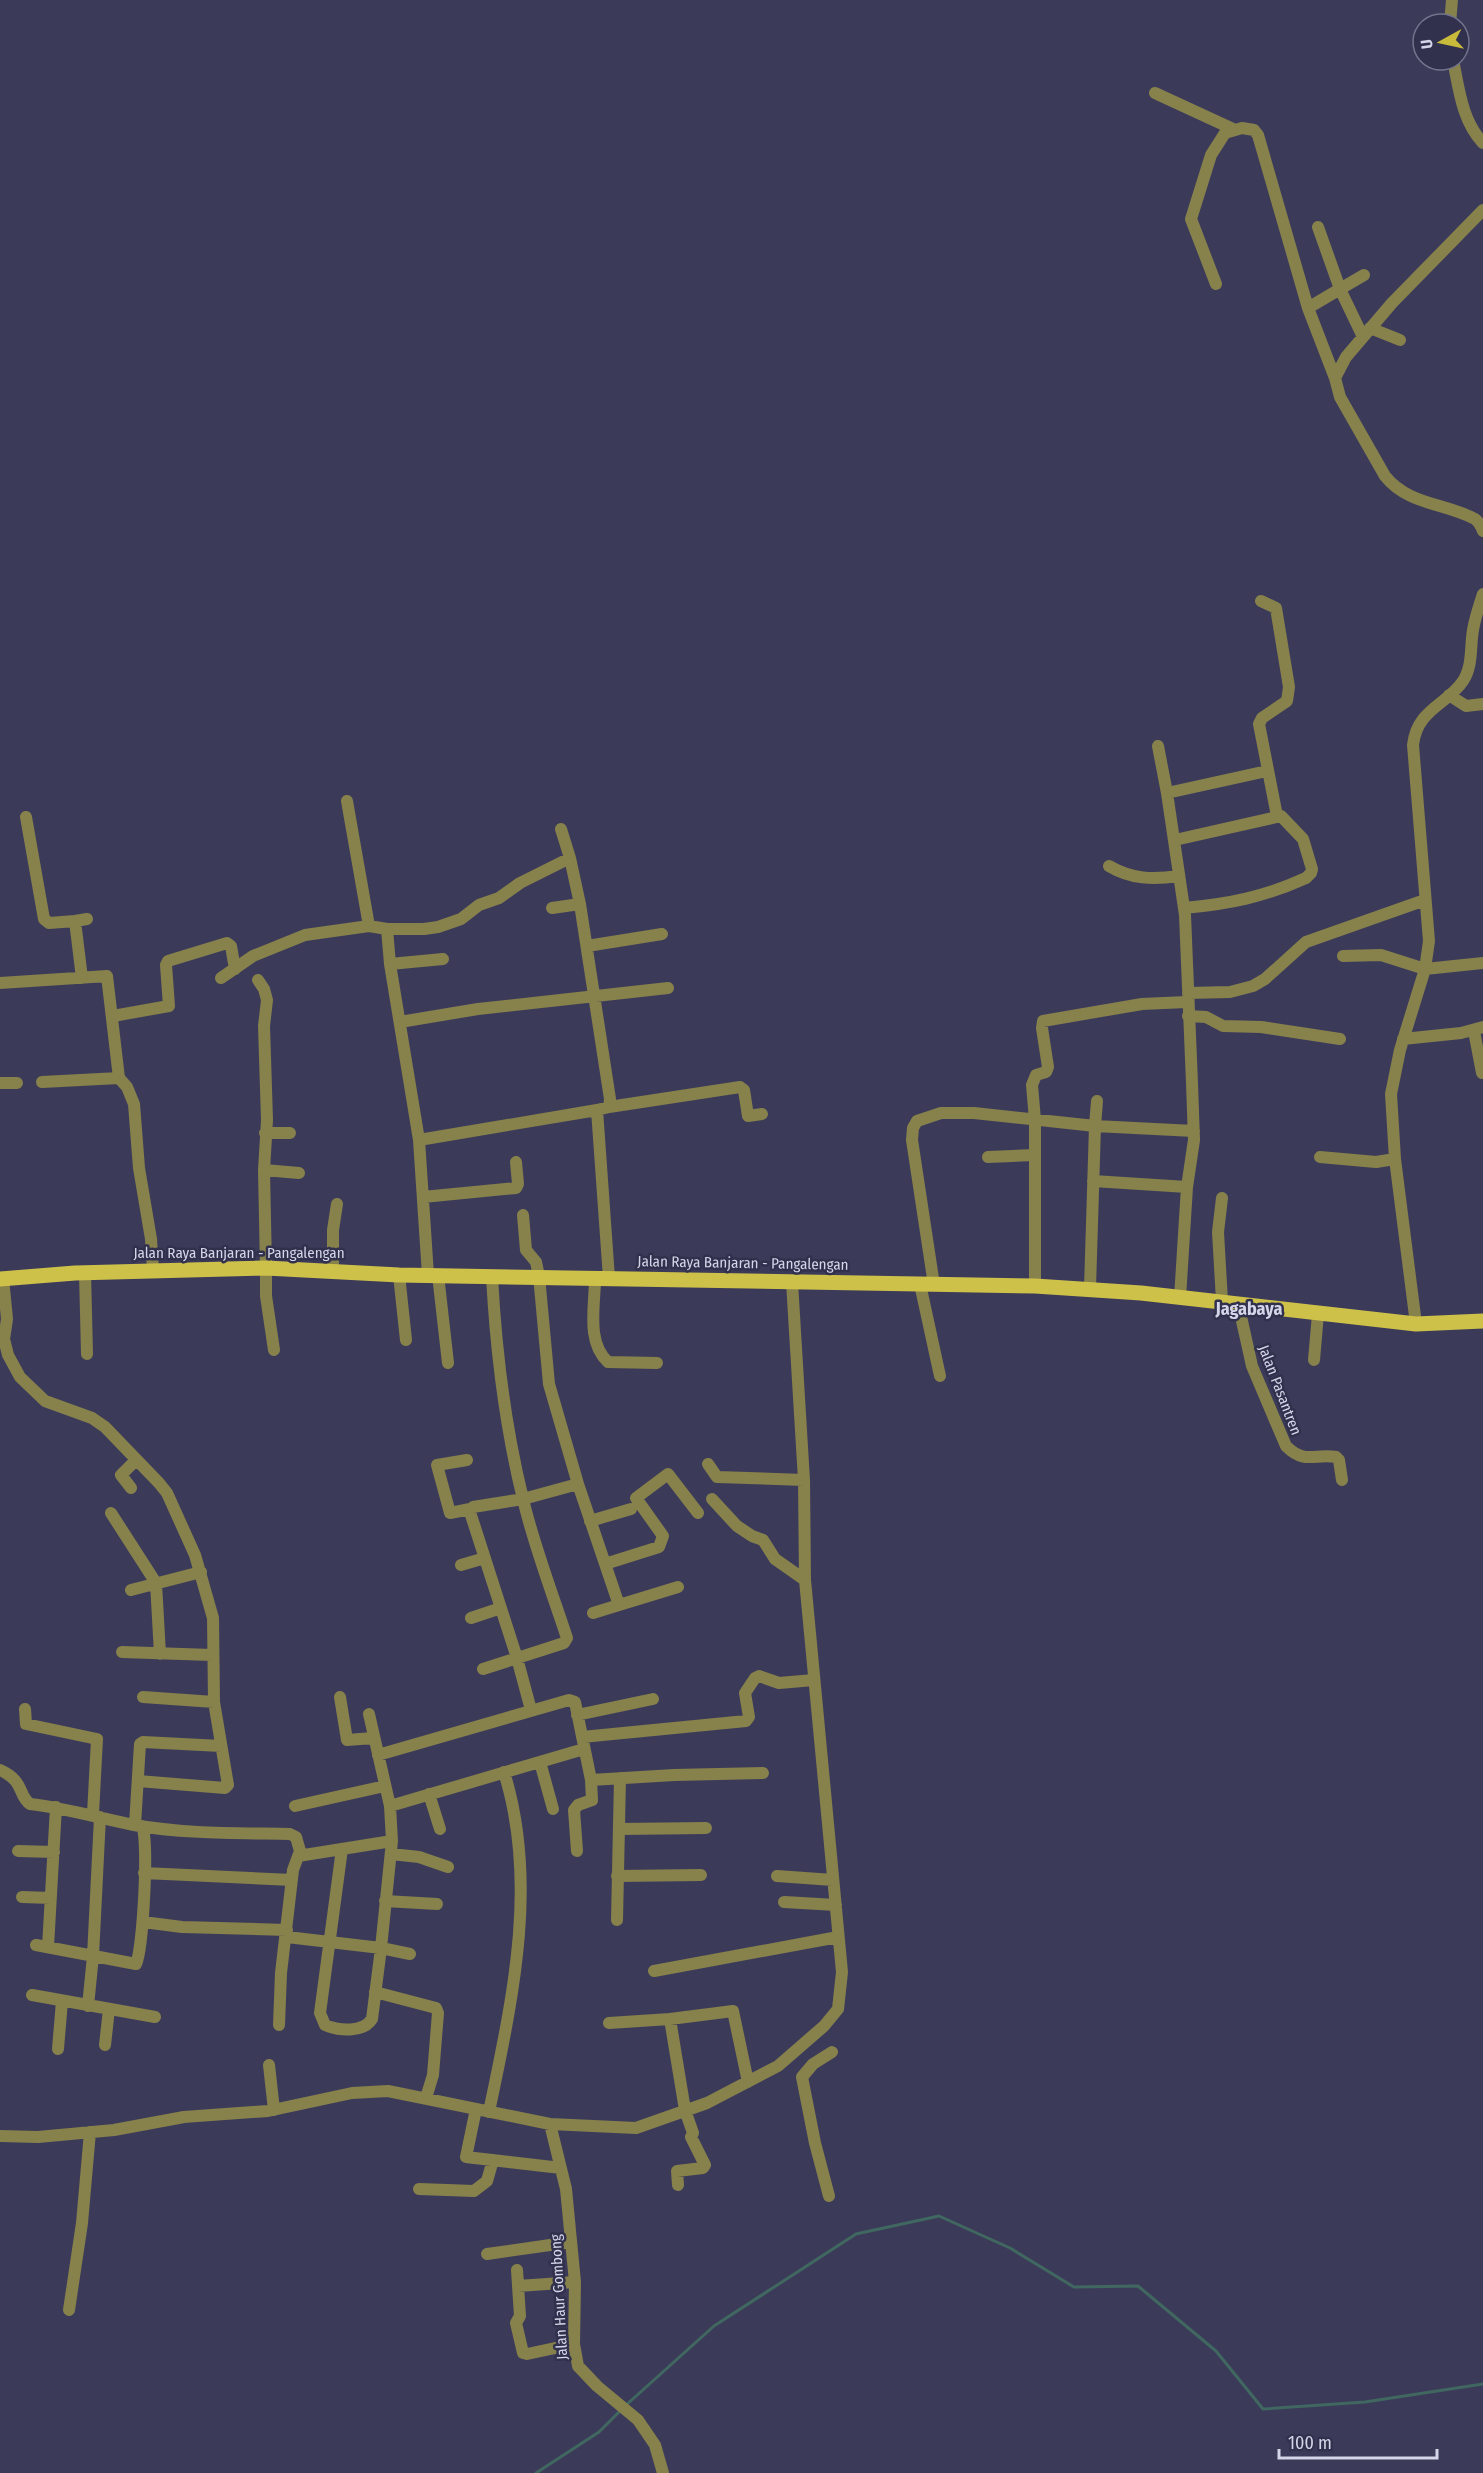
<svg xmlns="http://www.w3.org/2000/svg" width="1483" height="2473" font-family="'Fira Sans Condensed',sans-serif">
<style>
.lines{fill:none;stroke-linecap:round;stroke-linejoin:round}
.stream{stroke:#406760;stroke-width:3}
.minor{stroke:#87814c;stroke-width:12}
.major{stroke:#cec14a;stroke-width:15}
.labels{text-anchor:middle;stroke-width:5;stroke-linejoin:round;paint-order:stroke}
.street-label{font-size:15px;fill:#d4d5e8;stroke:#31314e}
.quarter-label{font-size:18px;font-weight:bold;fill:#d4d5e8;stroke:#31314e}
</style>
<rect width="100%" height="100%" fill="#3b3b59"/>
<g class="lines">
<path class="stream" d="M625,2406L714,2326L856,2234L939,2216L1010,2248L1074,2287L1138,2286L1216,2351L1263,2409L1365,2402L1483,2384
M536,2473L599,2432L620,2411"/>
<path class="minor" d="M1450,24L1452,0
M1453,60C1459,89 1462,121 1483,143
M1155,93L1233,129
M1483,210L1392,303L1346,357L1335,378L1340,397L1385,476C1408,505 1445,503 1475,519C1479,522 1481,526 1483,531
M1216,284L1191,219L1211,155L1225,133L1242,128L1254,130L1258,135L1308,308L1340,289L1318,227
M1308,308L1335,378
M1370,328L1400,340
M1363,337L1340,289L1364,275
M1261,601L1276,608L1289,687L1287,701L1262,718L1259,724L1277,816
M1449,695L1466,706L1483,704
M1158,746L1167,793L1185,915L1192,1083L1194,1140L1187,1187L1180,1298
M1167,793L1267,771
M347,801L369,926
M26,817L44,919L49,923L75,921
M1175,840L1281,816L1303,839L1312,869L1311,873L1306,878C1264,897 1229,904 1184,908
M570,858L580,904L610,1099L609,1107L597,1110L609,1278
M1109,866C1131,879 1153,880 1178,876
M552,908L580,904
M587,946L662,934
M1343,956L1381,955L1425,969L1483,963
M390,964L443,959
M82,978L75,921L87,919
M221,978L253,956L305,935L369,926L387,929
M258,980L264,989L267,1000L264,1026L267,1120L264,1170L266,1268V1296L274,1350
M0,983L107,976L119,1078L42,1082
M1188,993L1230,992L1253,986L1265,979L1306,942L1425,900
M113,1016L169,1006L166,965L168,961L227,943L231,946L235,969
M1188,1016L1206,1017L1223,1026L1261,1027L1340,1039
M400,1022L478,1009L668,988
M1474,1031L1482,1073
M1403,1039L1461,1033L1483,1027
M119,1078L127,1087L134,1104L139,1168L151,1239L153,1270
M0,1083H17
M609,1107L740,1087L744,1090L748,1116L762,1114
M265,1133H290
M419,1140L597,1110
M988,1157L1034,1155
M1320,1157L1376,1162L1395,1159
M264,1170L299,1173
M1093,1181L1187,1187
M423,1197L516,1188L518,1184L516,1162
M523,1215L526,1250L536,1262L539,1276L549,1384L578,1484L619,1605L678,1587
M333,1270V1230L337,1204
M85,1273L87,1354
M399,1275L406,1340
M428,1275L419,1140L390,964L387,929H424L438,927L461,919L479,905L499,898L520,883L570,858L561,829
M438,1275L448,1363
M3,1278L7,1319L4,1339L8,1355L20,1377L45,1401L92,1418L105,1427L159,1483L167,1493L195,1555L213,1618L214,1702L228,1785L225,1788L138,1781
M595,1278C595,1306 586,1342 608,1362L657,1363
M920,1284L940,1376
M934,1285L912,1140L913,1128L917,1121L941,1113H974L1095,1126L1194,1131
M1035,1286V1120L1032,1085L1036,1075L1046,1072L1048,1067L1042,1028L1043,1021L1142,1004L1187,1002
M1090,1288L1095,1126L1097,1101
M1222,1301L1218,1232L1222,1198
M1238,1303L1252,1366L1286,1446C1305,1465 1315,1453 1336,1457L1339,1460L1342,1480
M1416,1324L1395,1159L1391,1094L1400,1050L1425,969L1429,941L1413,745C1417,709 1447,705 1463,681C1473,666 1470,647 1473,630C1475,618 1479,606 1483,594
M1314,1360L1318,1314
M467,1460L437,1465L450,1513L470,1509
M708,1464L717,1477L804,1480
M131,1488L121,1475L136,1460
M712,1499L737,1526L752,1536L763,1540L775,1559L805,1580
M111,1513L156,1583L160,1654
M590,1521L631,1509
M605,1564L659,1547L663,1536L636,1498L668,1474L698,1513
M461,1565L485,1558
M131,1590L201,1572
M593,1613L619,1605
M471,1618L501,1608
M122,1652L212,1655
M483,1669L564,1643L567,1638C552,1592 534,1546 523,1499C505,1426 496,1351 492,1277
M143,1697L214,1702
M340,1697L347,1740L373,1738
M25,1709L26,1724L97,1739L93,1814
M531,1710L517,1658L470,1512L473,1507L523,1499L578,1484
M577,1715L653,1699
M582,1737L746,1721L749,1717L745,1693L755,1678L759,1676L779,1683L814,1680
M378,1755L569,1700L575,1702L591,1780L674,1775L763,1773
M540,1762L553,1809
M0,1770C25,1781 18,1796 30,1804C65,1808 99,1818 134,1825C182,1834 241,1833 290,1834L296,1837L300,1851L293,1870L281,1973L279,2025
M429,1794L440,1829
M295,1806L385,1786
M390,1806L584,1749
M135,1825L140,1744L143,1742L221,1746
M619,1829L706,1828
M342,1849L320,2013L325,2025C339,2031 363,2033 372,2019L381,1948L410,1954
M18,1851L54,1852
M577,1851L574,1810L578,1805L592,1800L591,1780
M391,1854L419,1857L448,1867
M298,1856L392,1841
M144,1873L292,1880
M617,1876L701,1875
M777,1876L833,1880
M22,1897L51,1898
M385,1901L437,1904
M784,1902L836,1905
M617,1920L620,1778
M143,1922L182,1927L287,1930
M287,1937L381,1948L392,1841L390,1806L369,1714
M36,1945L136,1964C143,1949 149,1840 142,1826
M48,1947L56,1807
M654,1971L838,1937
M375,1992L436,2008L438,2013L433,2075L426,2098
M32,1995L155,2017
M88,2006L93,1956L100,1817
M670,2019L685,2110L693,2133L691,2137L705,2165L703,2168L677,2171L678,2185
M609,2023L670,2019L733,2011L748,2082
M105,2045L109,2009
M58,2049L62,2001
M269,2065L274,2110
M476,2109L466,2157L561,2168
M489,2112C512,2001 539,1884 504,1772
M550,2124L566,2189L575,2282L574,2344L578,2366L597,2386L638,2420L655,2445L663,2473
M0,2136L38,2137L114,2130L184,2117L268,2111L352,2093L388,2091L550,2124L636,2128L707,2103L778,2066L824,2026L838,2009L842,1972L805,1580L804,1480L792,1282
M419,2189L474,2191L487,2181L493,2160
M829,2196L815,2143L802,2077L813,2064L832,2052
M487,2254L571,2242
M517,2270L520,2316L516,2323L523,2353L527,2354L574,2344
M518,2286L575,2282
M69,2310L82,2223L90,2132"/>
<path class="major" d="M0,1279L75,1273L266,1268L399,1275L1035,1286L1141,1293L1416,1324L1483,1321"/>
</g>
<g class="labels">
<g class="street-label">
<text x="239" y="1258">Jalan Raya Banjaran - Pangalengan</text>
<text transform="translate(743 1263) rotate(1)" y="5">Jalan Raya Banjaran - Pangalengan</text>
<text transform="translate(1280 1390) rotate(69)" y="5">Jalan Pasantren</text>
<text transform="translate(559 2297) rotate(-93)" y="5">Jalan Haur Gombong</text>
</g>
<g class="quarter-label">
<text x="1249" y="1315">Jagabaya</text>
</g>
</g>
<g transform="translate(1441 42) rotate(262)"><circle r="28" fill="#31314e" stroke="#72738c" stroke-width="1.5"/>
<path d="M0-4.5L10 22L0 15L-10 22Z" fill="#c8bb3b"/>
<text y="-9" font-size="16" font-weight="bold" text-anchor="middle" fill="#d4d5e8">U</text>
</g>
<path d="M1279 2449v9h158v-9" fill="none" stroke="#d4d5e8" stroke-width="3"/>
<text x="1288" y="2449" font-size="18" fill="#d4d5e8" stroke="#31314e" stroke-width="4.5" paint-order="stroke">100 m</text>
</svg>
